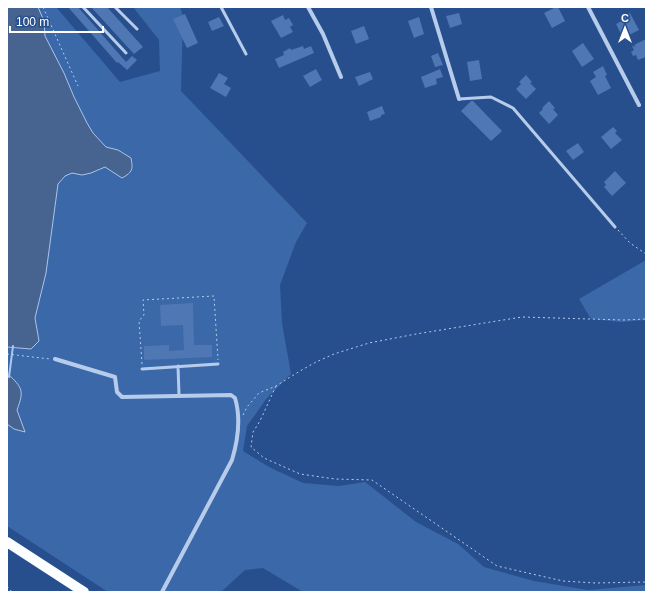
<svg xmlns="http://www.w3.org/2000/svg" width="653" height="599" font-family="Arial,sans-serif">
<style>
.green{fill:#3b68a9}
.water{fill:#47638f;stroke:#abc6eb}
.lines{fill:none;stroke-linecap:round;stroke-linejoin:round}
.stream{stroke:#abc6eb;stroke-width:2}
.building{fill:#4f77b3}
.path{stroke:#b6ccea;stroke-width:1;stroke-dasharray:2 3;stroke-linecap:butt}
.service{stroke:#b6ccea;stroke-width:3}
.minor{stroke:#b6ccea;stroke-width:4}
.trunk{stroke:#fcfeff;stroke-width:10}
</style>
<rect width="100%" height="100%" fill="#274f8d"/>
<path class="green" d="M38,7H56L120,82L160,71L159,40L133,7H180L183,16L181,91L307,223L296,242L280,285L282,323L291,374L267,398L247,426L243,451L269,467L303,483L339,486L365,482L416,522L458,544L484,567L534,581L588,590L646,585V592H303L263,568L245,570L221,592H108L7,526V424L14,429L25,432L17,410L21,397L9,374H7V347L30,349L39,341L35,318L46,273L58,184L65,176L72,173L82,175L97,171L105,167L117,175L131,158L118,150L106,147L93,133L87,123L74,97L64,73L45,36L44,21Z
M646,260V320L621,322L591,319L579,299Z"/>
<path class="water" d="M7,7H38L44,21L45,36L64,73L74,97L87,123L93,133L106,147L118,150L131,158C133,169 133,172 122,178L105,167L91,173L82,175L72,173L65,176L58,184L46,273L35,318L39,341L31,349L7,347Z
M7,374H8C23,388 24,391 17,410L25,432L14,429L7,424Z"/>
<g class="lines">
<path class="stream" d="M9,377L13,346"/>
</g>
<path class="building" d="M68,7H78L126,62L132,56L137,60L127,70L118,62L117,63Z
M91,7H107L143,47L134,54Z
M556,7H558L565,21L552,28L544,13Z
M459,13L462,24L450,28L446,16Z
M630,13L639,30L623,38L616,24L625,19L623,17Z
M185,14L198,43L187,48L173,19Z
M283,15L285,20L289,18L293,25L290,27L293,32L281,38L271,21Z
M219,17L224,26L212,31L208,22Z
M419,17L424,34L414,38L408,21Z
M364,26L369,39L356,44L351,31Z
M646,39V57L638,60L636,55L633,56L631,52L634,50L632,46Z
M583,43L594,59L582,67L572,51Z
M303,46L304,49L311,46L314,53L279,68L275,59L284,55L283,52L290,48L291,50Z
M438,53L443,65L435,67L431,56Z
M479,60L482,79L470,81L467,62Z
M603,66L607,75L605,76L611,88L598,95L590,81L596,77L593,72Z
M316,69L322,80L310,87L303,76Z
M440,69L443,77L436,79L437,84L425,88L421,77Z
M370,72L373,79L359,86L355,77Z
M219,73L228,78L224,84L231,88L226,97L210,88Z
M526,75L532,82L530,83L536,89L526,99L516,89L521,84L519,82Z
M471,101H473L502,131L491,141L461,111Z
M549,101L555,108L553,109L558,115L549,124L539,113L543,109L542,108Z
M382,106L385,114L381,115V117L370,121L367,112Z
M613,127L617,131L615,133L622,140L611,149L601,137Z
M578,143L584,152L573,160L566,151Z
M615,171L626,183L612,196L604,187L606,185L604,182Z
M193,303L194,345H212V357L144,360V346L169,345V351L184,350L183,325L161,326L160,305Z"/>
<g class="lines">
<path class="path" d="M43,7L78,86
M618,230L630,243L646,254
M7,354L50,359
M142,364L139,321L144,315L143,300L214,296L218,360
M276,386L260,421L253,432L251,447L264,458L300,474L335,479L372,480L497,566L563,581L595,583L646,582
M243,415L247,407L259,393L276,386L300,371L316,362L334,354L369,343L416,334L522,317L624,320L646,319
M7,586L12,592"/>
<path class="service" d="M83,7L126,53
M115,7L137,29
M221,7L246,54
M459,99L491,97L513,108L615,227
M178,366L179,395
M142,369L218,364"/>
<path class="minor" d="M308,7L323,34L341,77
M431,7L459,99
M588,7L639,105
M55,359L115,377L117,392L122,397L231,395L235,398C241,418 238,440 232,460L162,592"/>
<path class="trunk" d="M7,542L84,592"/>
</g>
<rect width="653" height="599" fill="none" stroke="#ffffff" stroke-width="16"/>
<g transform="translate(625 28)" stroke="#274f8d" stroke-width="3" paint-order="stroke">
<path d="M0-3L7 15L0 10L-7 15Z" fill="#ffffff"/>
<text y="-6" font-size="11" font-weight="bold" text-anchor="middle" fill="#ffffff">С</text>
</g>
<path d="M10 26v6h93v-6" fill="none" stroke="#ffffff" stroke-width="2"/>
<text x="16" y="26" font-size="12" fill="#ffffff" stroke="#274f8d" stroke-width="3" paint-order="stroke">100 m</text>
</svg>
